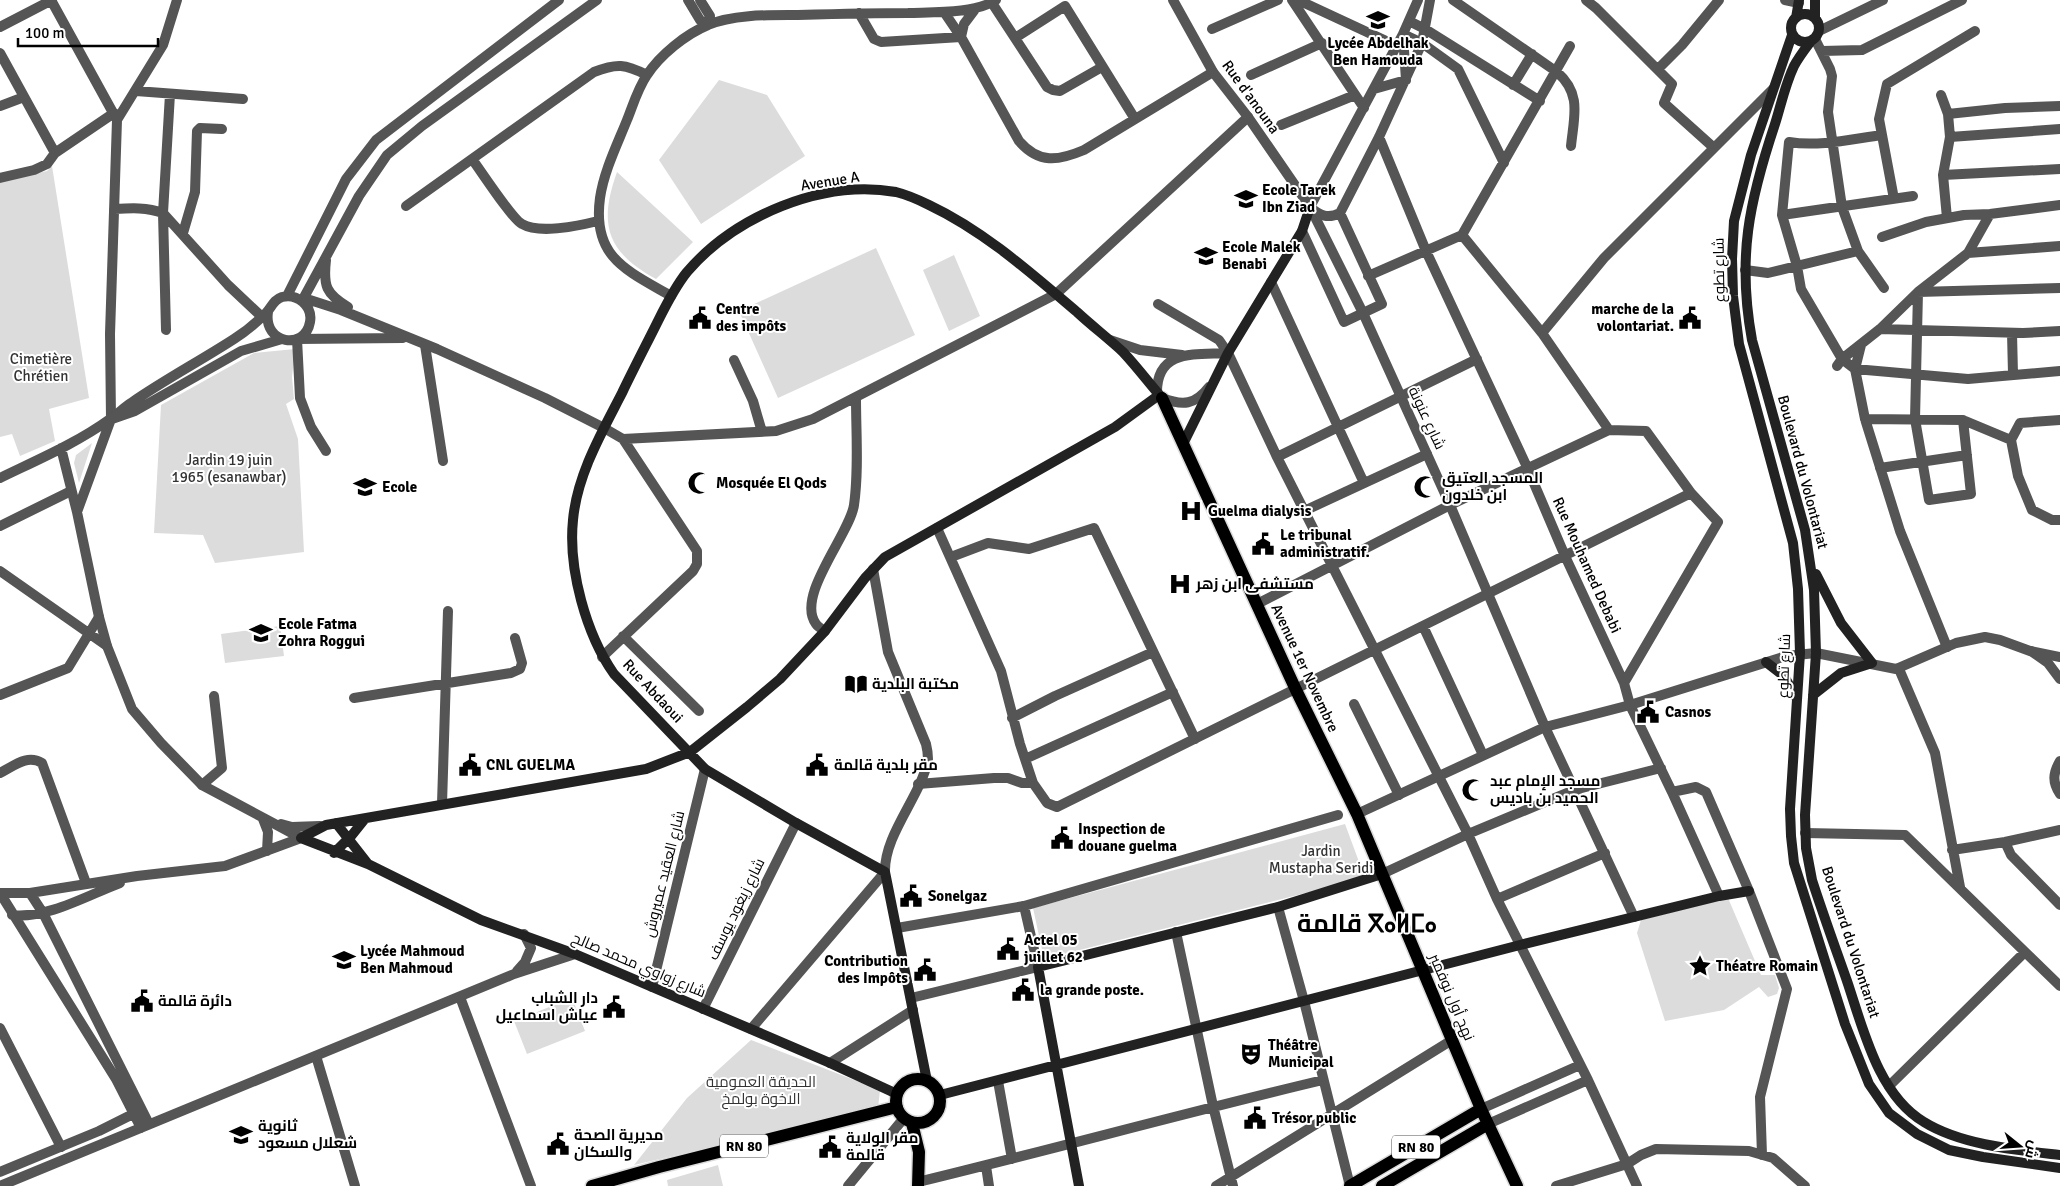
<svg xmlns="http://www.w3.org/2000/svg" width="2060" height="1186" font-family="Signika,Cairo,'Noto Sans Tifinagh',sans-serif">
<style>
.green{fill:#dcdcdc}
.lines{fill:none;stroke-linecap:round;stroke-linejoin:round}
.primary-casing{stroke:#dbdbdb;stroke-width:15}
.minor{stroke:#555;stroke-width:10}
.tertiary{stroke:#555;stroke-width:10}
.secondary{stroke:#222;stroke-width:10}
.primary{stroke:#000;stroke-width:12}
.labels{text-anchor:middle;stroke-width:4;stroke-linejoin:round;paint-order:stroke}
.shield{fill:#fff;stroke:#4c4c4c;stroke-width:1}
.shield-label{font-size:14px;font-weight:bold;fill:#000}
.poi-label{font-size:15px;font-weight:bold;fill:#000;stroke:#fff;text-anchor:start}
.street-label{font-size:15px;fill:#000;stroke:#fff}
.park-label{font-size:15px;fill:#333;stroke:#fff}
.town-label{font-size:25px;font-weight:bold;fill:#000;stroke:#fff}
</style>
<rect width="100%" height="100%" fill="#fff"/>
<path class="green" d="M719,80L767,95L805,156L701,224L659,160Z
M52,166L89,398L49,409L55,441L20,456L12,434L0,437V182L47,171Z
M617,172L693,242L656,279C607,252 598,225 617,172Z
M876,248L915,335L778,398L739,311Z
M954,255L980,316L949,331L923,270Z
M295,349L292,377L294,399L286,404L298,439L304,552L215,563L203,535L154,533L161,405L254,353Z
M92,443L79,483L74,463L76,455Z
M280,626L284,656L225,663L221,634Z
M1345,824L1365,878L1044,959L1033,908Z
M1728,898L1761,975H1775L1779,988L1777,994L1768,997L1759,987L1724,1010L1665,1021L1637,933L1641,920Z
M572,998L585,1031L527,1054L514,1021Z
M751,1040L880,1090L878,1108L634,1165L687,1098Z
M718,1165L723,1186H668L667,1180Z"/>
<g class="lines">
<defs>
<path id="primary" d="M1162,398L1296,690L1357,814L1481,1109L1517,1186
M896 1101a22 22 0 1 1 44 0a22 22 0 1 1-44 0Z
M912,1123L919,1152L918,1186
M592,1186L659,1167L897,1107
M1350,1186L1481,1109
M1382,1186L1488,1124"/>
</defs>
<use href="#primary" class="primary-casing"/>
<path class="minor" d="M51,0L117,120
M688,0L700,20L708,25L710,16L700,0
M1292,0L1364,108
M1298,0L1397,46
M1418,0L1403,34L1310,207C1320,216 1328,219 1340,213L1379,137L1422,43L1430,0
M1453,0L1557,72C1582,94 1574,116 1571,146
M1586,0L1596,8L1672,84L1664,103L1713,147
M1785,0L1799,3
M992,3L1047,87L1053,90L1060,91L1102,67
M976,8L964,24L961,37L1019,141C1039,164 1058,161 1084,150L1213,72
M859,13L874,39L881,42L961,37L944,12
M1409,21L1425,29L1540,101
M0,27L52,0
M1212,29L1278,0
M1403,34L1422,43L1458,69L1504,163
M1015,38L1065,6L1135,119
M1815,39L1830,69L1832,76L1828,112L1842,207L1858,251L1884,288
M1822,51L1862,50L1962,0
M0,53L55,153
M1658,69L1682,45L1719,0
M1251,75L1322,43
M1513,85L1532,54
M1374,89L1406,80L1403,35
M136,91L243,99
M1941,95L1948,114L1950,137L1943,175L1947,218
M0,106L24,97
M1948,114L2005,108L2060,106
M1281,125L1355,95
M1882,135C1852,139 1819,147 1789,142L1782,215L1797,266L1801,289L1842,359L1855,369L1968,379L2060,371
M1379,137L1426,251L1527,467L1565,556L1624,683L1630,705L1672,792L1719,896
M1950,137L2060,129
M472,159C481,171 512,219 522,224C539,234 578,226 598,221
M1943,175L2060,169
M0,178L34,170L47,164L55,153L114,113
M1894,199L1879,119L1887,84L1975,31
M406,206L594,72C617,63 625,64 647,75
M114,209C131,208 147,207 163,213L228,285L262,317
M1782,215L1913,196
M1302,231L1344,322L1382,304L1340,213
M183,233L195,192L197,131L200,128L222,129
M1462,235L1542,333L1609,430L1646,431L1691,493L1718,522L1624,683
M1882,237L1926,222L1964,215L1990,214L2060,205
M1968,253L2060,246
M1745,270L1768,273L1858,251
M1368,276L1462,235L1570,46
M1271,282L1364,483
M671,296C626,270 592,257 600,198C604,171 617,145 627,120C633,105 638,88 647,75C660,55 686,34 708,25C733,14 771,15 798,15C834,14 871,13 908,13C933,12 974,14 996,0
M1158,304L1219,340L1228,353L1277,457L1468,834L1497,899L1588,1080L1637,1186
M1880,329L2023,333L2060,331
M166,330L163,213L170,94
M1542,333L1604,258L1773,89
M2012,333L2013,374
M297,339L300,398L311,427L326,451
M1110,340L1140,350L1182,355
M425,345L443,461
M1861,345L1855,369L1865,419L1900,531L1947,647
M734,360L753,401L762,432
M1837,366L1842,359L1880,329L1918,292L1968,253L1990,214
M1157,392C1157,348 1197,355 1228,353
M1162,398C1183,406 1195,405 1209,387
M111,419L110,334L117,120L163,45L177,0
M1865,419L1963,420L2011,440
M1963,420L1971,494L1929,500L1915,419L1918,292L2060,288
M2060,420L2020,423L2011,440L2018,476L2032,510L2052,520H2060
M604,428L623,439L776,431L813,419L1056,294L1248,117
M1277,457L1477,359
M1880,468L1967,455
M1304,511L1427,454
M0,526L71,491
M937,528L1001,671L1020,744L1033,783
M951,557L988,543L1029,549L1094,528L1195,739
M0,571L107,646
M1257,604L1450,505L1609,430
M1423,626L1483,755
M825,631C822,629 818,627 816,624C795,596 850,534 854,505C859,470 856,433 856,398
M623,636L699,711
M2031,651L2048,663L2060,679
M602,657L693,571L697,564V551L623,439
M1899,669L1935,753L1960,887
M0,695L68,668L99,617
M354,698L511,673L520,669L522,663L515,638
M1354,704L1399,795
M1012,718L1055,696L1153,652
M1545,727L1634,917
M1025,759L1173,692
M2060,761C2053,773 2052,782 2060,794
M0,773C14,766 27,754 42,763L86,883
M918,784L994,778H1008L1022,783H1033L1047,803L1057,807L1691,493
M202,785L222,768L214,696
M1672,792L1696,787L1706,792L1749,891L1787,989L1760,1097L1762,1155
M442,804L448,611
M1805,833L1905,835L2060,986
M2005,842L2011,855L2060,905
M1952,850L2005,842L2060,830
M1382,874L1468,834L1574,790L1661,768
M1497,899L1605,853
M1278,907L1304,1001L1350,1186
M1176,932L1213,1106L1233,1186
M1038,967L1024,906L1338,815
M652,987L705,769
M460,997L531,1186
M703,1009L796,823
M0,1028L61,1147
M316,1056L355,1186
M830,1063L913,1010
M998,1081L1012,1159
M1889,1086L2025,952
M1481,1109L1580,1065
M1488,1124L1588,1080
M986,1166L989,1186
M918,1182C1054,1149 1188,1112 1323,1080
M848,1186L904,1118
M1216,1186L1452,1040
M1556,1186L1627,1164L1641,1155L1656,1149L1749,1151L1773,1158L1805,1186"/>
<path class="tertiary" d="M1173,0L1213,72L1248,117L1310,207L1363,313L1450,505L1545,727
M1819,31L1883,0
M326,260C323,286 326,294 348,307
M287,296L346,179L376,140L559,0
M302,301L359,196L387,155L422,126L597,0
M302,301L310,300L341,310L437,349L545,398L604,428
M297,339L403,338
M112,419L135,411L241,351L282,339
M61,448L77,512L99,617L107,646L132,709L161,743L202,785L301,838
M0,478C37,460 77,443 110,419C118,414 123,408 131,403C164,380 200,361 234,339C245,332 257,322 266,313C272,307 273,300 282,297C297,293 313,306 310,322C305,351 263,344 268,312
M77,512L111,419
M1357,814L1545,727L1630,705L1786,656L1816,653L1896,669L1956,643L1985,637L2000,640L2030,651L2060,657
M263,819L268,832L267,851
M281,824L292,827L320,826
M0,893H30L137,876L225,866L301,838
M0,893L116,1079L141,1128
M30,893L43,913L149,1124
M12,915C47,919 88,895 120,883
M897,928L1024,906
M517,971L525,962L531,948L524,934
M911,998L1038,967
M751,1029L885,872C884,834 922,795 928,759C928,754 927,748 926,744L888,652L873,569
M0,1172L99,1131L139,1111
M0,1186L514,974L575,954"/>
<path class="secondary" d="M1791 28a14 14 0 1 1 28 0a14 14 0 1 1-28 0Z
M1796,18L1799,0
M1815,18V0
M1792,35L1751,155L1734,221L1732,259L1733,296L1739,344L1793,543L1798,589L1800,653L1790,809L1791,836L1794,863L1845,1024L1869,1084L1889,1113L1917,1134L1949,1150L1983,1157L2060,1168
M1811,41C1805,49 1798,58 1794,66C1785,85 1781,105 1775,124C1749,202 1737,258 1752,340L1805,530L1814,590L1816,653L1805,815L1806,848L1812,880C1823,914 1835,947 1847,981C1863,1028 1878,1095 1924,1122C1961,1145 2017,1150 2060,1155
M1183,444L1228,353L1302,231L1310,207
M1766,662L1784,676L1797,699
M1813,695L1841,673L1872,663L1841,623L1816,574
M336,823L368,864
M301,838L326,825L646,769L690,752L747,707L780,679L825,631L865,578L885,557L1115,427L1159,395
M301,838L368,864L481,920L575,954L830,1063L897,1094
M334,853L352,835L364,820
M927,1081L885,872L796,823L705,769L614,674C586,634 568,569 573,520C577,475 602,432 622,393C633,370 645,347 656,325C665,307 674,288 687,272C735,216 822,179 896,192C908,195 919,200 929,205C984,231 1031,273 1077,312C1092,326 1108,338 1123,352C1137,367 1149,383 1162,398
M940,1095L1520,945L1719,896L1749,891
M1079,1186L1038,967L1278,907L1382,874"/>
<use href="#primary" class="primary"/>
</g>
<defs>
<symbol id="school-bare" viewBox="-9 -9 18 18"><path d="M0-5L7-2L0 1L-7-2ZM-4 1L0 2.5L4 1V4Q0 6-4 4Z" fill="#000" stroke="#fff" stroke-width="2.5" paint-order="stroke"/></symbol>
<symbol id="civic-bare" viewBox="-9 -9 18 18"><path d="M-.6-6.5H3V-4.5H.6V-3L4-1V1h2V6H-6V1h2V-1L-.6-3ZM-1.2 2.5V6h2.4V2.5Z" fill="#000" stroke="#fff" stroke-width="2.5" paint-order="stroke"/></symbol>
<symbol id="mosque-bare" viewBox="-9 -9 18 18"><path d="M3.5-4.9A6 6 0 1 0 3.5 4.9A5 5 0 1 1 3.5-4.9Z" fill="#000" stroke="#fff" stroke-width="2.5" paint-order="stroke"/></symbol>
<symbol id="hospital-bare" viewBox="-9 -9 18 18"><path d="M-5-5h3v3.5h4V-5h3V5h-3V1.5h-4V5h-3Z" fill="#000" stroke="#fff" stroke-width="2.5" paint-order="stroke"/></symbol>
<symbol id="library-bare" viewBox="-9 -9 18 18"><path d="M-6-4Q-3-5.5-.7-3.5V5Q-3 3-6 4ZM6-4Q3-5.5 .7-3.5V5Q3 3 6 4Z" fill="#000" stroke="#fff" stroke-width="2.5" paint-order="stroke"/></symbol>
<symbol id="sight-bare" viewBox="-9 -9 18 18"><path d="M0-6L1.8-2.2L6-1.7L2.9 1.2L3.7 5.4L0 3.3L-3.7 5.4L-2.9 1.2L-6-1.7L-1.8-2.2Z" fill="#000" stroke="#fff" stroke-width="2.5" paint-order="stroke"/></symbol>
<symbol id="theatre-bare" viewBox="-9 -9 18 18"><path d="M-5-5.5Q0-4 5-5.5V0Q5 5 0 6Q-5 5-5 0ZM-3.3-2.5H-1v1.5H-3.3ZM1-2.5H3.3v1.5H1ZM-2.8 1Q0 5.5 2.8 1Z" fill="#000" stroke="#fff" stroke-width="2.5" paint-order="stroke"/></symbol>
</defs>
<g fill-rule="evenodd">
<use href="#school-bare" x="1362" y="4" width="32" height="32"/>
<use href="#school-bare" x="1230" y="183" width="32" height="32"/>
<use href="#school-bare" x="1190" y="240" width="32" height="32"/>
<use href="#civic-bare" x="684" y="302" width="32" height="32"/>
<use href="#civic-bare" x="1674" y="302" width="32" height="32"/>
<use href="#mosque-bare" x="683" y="467" width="32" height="32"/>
<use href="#school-bare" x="349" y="471" width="32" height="32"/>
<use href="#mosque-bare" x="1409" y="471" width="32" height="32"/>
<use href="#hospital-bare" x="1175" y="495" width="32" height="32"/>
<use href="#civic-bare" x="1247" y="528" width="32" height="32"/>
<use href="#hospital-bare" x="1164" y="568" width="32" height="32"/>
<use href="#school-bare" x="245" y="617" width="32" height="32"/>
<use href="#library-bare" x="840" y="668" width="32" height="32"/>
<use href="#civic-bare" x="1632" y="696" width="32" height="32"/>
<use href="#civic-bare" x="454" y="749" width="32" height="32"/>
<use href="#civic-bare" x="801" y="749" width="32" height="32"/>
<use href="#mosque-bare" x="1457" y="774" width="32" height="32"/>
<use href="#civic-bare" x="1046" y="822" width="32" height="32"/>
<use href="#civic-bare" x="895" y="880" width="32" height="32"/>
<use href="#civic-bare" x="992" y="933" width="32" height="32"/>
<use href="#school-bare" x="328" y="944" width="32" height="32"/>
<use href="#sight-bare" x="1684" y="950" width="32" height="32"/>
<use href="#civic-bare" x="909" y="954" width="32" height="32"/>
<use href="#civic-bare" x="1007" y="974" width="32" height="32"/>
<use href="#civic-bare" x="126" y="985" width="32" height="32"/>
<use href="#civic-bare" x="598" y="991" width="32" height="32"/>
<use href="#theatre-bare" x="1235" y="1038" width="32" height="32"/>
<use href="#civic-bare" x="1239" y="1102" width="32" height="32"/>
<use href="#school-bare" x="225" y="1119" width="32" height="32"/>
<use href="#civic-bare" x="542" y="1128" width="32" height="32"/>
<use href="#civic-bare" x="814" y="1131" width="32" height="32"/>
</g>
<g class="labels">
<g class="shield">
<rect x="720" y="1134.5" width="48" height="23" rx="4"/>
<rect x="1392" y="1135.5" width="48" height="23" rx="4"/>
</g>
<g class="shield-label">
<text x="744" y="1151">RN 80</text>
<text x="1416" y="1152">RN 80</text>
</g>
<g class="poi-label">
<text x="1378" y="48" text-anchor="middle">Lycée Abdelhak<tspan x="1378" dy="17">Ben Hamouda</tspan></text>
<text x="1262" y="195">Ecole Tarek<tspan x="1262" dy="17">Ibn Ziad</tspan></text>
<text x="1222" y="252">Ecole Malek<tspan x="1222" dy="17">Benabi</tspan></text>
<text x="716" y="314">Centre<tspan x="716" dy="17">des impôts</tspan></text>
<text x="1674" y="314" text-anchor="end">marche de la<tspan x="1674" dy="17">volontariat.</tspan></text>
<text x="1442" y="483">المسجد العتيق<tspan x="1442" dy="17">ابن خلدون</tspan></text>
<text x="716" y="488">Mosquée El Qods</text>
<text x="382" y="492">Ecole</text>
<text x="1208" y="516">Guelma dialysis</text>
<text x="1280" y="540">Le tribunal<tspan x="1280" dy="17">administratif.</tspan></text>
<text x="1196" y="589">مستشفى ابن زهر</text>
<text x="278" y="629">Ecole Fatma<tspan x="278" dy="17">Zohra Roggui</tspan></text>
<text x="872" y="689">مكتبة البلدية</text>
<text x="1665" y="717">Casnos</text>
<text x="486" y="770">CNL GUELMA</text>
<text x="834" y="770">مقر بلدية قالمة</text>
<text x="1490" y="786">مسجد الإمام عبد<tspan x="1490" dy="17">الحميد بن باديس</tspan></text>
<text x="1078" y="834">Inspection de<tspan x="1078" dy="17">douane guelma</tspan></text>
<text x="928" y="901">Sonelgaz</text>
<text x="1024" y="945">Actel 05<tspan x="1024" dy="17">juillet 62</tspan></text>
<text x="360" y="956">Lycée Mahmoud<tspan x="360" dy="17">Ben Mahmoud</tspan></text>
<text x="908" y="966" text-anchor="end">Contribution<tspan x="908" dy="17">des Impôts</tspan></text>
<text x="1716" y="971">Théatre Romain</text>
<text x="1040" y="995">la grande poste.</text>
<text x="598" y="1003" text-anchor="end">دار الشباب<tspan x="598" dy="17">عياش اسماعيل</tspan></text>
<text x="158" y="1006">دائرة قالمة</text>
<text x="1268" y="1050">Théâtre<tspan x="1268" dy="17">Municipal</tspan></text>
<text x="1272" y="1123">Trésor public</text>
<text x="258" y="1131">ثانوية<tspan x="258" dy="17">شعلال مسعود</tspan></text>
<text x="574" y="1140">مديرية الصحة<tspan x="574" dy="17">والسكان</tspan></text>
<text x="846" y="1143">مقر الولاية<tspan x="846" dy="17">قالمة</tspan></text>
</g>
<g class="street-label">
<text transform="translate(1251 97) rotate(54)" y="5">Rue d'anouna</text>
<text transform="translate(830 181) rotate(-9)" y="5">Avenue A</text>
<text transform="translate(1719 270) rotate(-91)" y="5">شارع تطوع</text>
<text transform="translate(1427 418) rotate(65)" y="5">شارع عنونة</text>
<text transform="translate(1803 472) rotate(75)" y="5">Boulevard du Volontariat</text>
<text transform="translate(1587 565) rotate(66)" y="5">Rue Mouhamed Debabi</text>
<text transform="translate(1784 666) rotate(-88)" y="5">شارع تطوع</text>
<text transform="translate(1305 668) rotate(65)" y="5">Avenue 1er Novembre</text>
<text transform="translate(653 691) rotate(47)" y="5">Rue Abdaoui</text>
<text transform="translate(664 874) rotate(-76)" y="5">شارع العقيد عميروش</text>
<text transform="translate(736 909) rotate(-64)" y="5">شارع زيغود يوسف</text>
<text transform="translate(1851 942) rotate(72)" y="5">Boulevard du Volontariat</text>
<text transform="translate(639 965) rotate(23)" y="5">شارع زواوي محمد صالح</text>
<text transform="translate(1452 997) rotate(67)" y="5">نهج أول نوفمبر</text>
</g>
<g class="park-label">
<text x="41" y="364">Cimetière<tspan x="41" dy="17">Chrétien</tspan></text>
<text x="229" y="465">Jardin 19 juin<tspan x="229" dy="17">1965 (esanawbar)</tspan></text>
<text x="1321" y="856">Jardin<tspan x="1321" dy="17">Mustapha Seridi</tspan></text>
<text x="761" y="1087">الحديقة العمومية<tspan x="761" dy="17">الاخوة بولمخ</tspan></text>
</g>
<g class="town-label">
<text x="1367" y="932">قالمة ⴳⴰⵍⵎⴰ</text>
</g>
</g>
<g transform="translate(2020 1146) rotate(107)" stroke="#ffffff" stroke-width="4" paint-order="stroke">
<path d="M0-4L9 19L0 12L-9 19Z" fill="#000000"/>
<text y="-8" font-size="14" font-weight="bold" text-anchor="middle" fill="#000000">ش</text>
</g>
<path d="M18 38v8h140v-8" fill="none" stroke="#000000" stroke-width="2.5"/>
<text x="25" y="38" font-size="15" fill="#000000" stroke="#ffffff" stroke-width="4" paint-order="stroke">100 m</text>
</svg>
